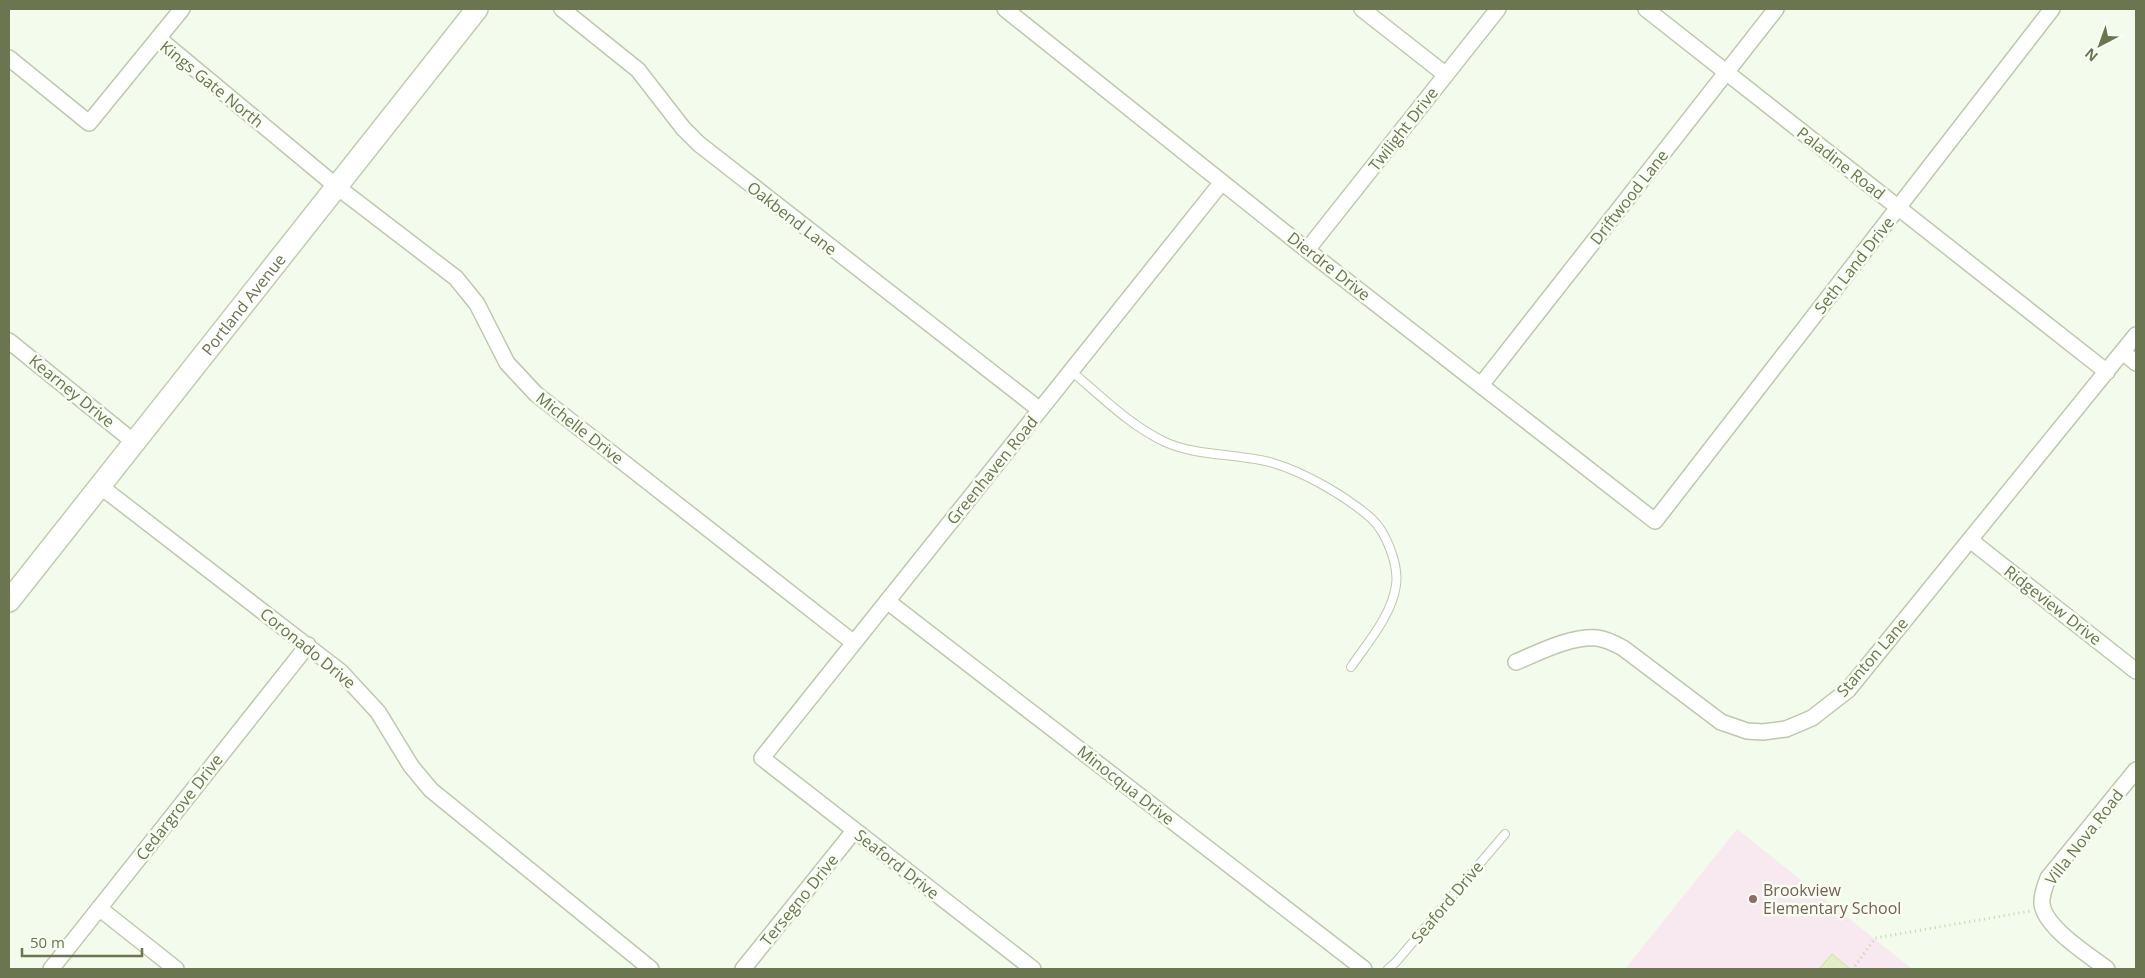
<svg xmlns="http://www.w3.org/2000/svg" width="2145" height="978" font-family="'Open Sans',sans-serif">
<style>
.education{fill:#f8e8ef}
.building{fill:#e2eec6;stroke:#cfdfa8}
.lines{fill:none;stroke-linecap:round;stroke-linejoin:round}
.lane-casing{stroke:#bec8ac;stroke-width:10}
.street-casing{stroke:#bec8ac;stroke-width:18}
.secondary-casing{stroke:#c2cdae;stroke-width:24}
.path{stroke:#c7d4a8;stroke-width:3;stroke-dasharray:1 4;stroke-linecap:butt}
.lane{stroke:#fff;stroke-width:8}
.street{stroke:#fff;stroke-width:15}
.secondary{stroke:#fff;stroke-width:21}
.education-dot{fill:#8d6e63;stroke:#f8fef2;stroke-width:2}
.labels{text-anchor:middle;stroke-width:5;stroke-linejoin:round;paint-order:stroke}
.street-label{font-size:16px;fill:#6b7550;stroke:#f8fef2}
.education-label{font-size:16px;fill:#785e54;stroke:#f8fef2;text-anchor:start}
</style>
<rect width="100%" height="100%" fill="#f3fbec"/>
<path class="education" d="M1737,829L1912,969H1625Z"/>
<path class="building" d="M1832,954L1850,969H1819Z"/>
<g class="lines">
<defs>
<path id="lane" d="M1071,371C1101,396 1129,425 1165,442C1198,457 1238,453 1273,463C1306,473 1346,496 1372,519C1386,532 1399,565 1396,585C1392,615 1368,642 1351,667
M1388,969L1396,962L1505,834"/>
<path id="street" d="M562,9L638,70L683,128L699,144L1040,410
M1005,9L1307,250L1655,521L2052,9
M1362,9L1446,75
M1646,9L2107,372
M158,38L336,186L456,278L477,304L507,363L536,394L854,643
M9,58L89,123L182,9
M1307,250L1498,9
M9,341L134,442
M2123,352L2136,363
M1481,385L1776,9
M100,486L341,672L378,712L411,766L431,790L651,969
M1970,540L2136,671
M887,601L1364,969
M1516,662C1540,652 1570,636 1597,638C1606,639 1614,643 1623,648L1721,722L1747,731L1763,732L1786,729L1812,718L1848,690L2136,335
M99,908L176,969
M51,969L308,645
M743,969L854,831
M1033,969L762,758L1222,182
M2107,969C2089,955 2045,928 2042,904C2041,895 2045,887 2048,878L2136,770"/>
<g id="secondary">
<path id="s1" d="M9,601L477,9"/>
</g>
</defs>
<use href="#lane" class="lane-casing"/>
<use href="#street" class="street-casing"/>
<use href="#secondary" class="secondary-casing"/>
<path class="path" d="M1855,966L1875,938L2031,911"/>
<use href="#lane" class="lane"/>
<use href="#street" class="street"/>
<use href="#secondary" class="secondary"/>
</g>
<circle class="education-dot" cx="1753" cy="899" r="5"/>
<g class="labels">
<g class="street-label">
<text transform="translate(212 84) rotate(39)" y="6">Kings Gate North</text>
<text transform="translate(1403 129) rotate(-52)" y="6">Twilight Drive</text>
<text transform="translate(1841 163) rotate(38)" y="6">Paladine Road</text>
<text transform="translate(1629 197) rotate(-52)" y="6">Driftwood Lane</text>
<text transform="translate(792 218) rotate(38)" y="6">Oakbend Lane</text>
<text transform="translate(1854 265) rotate(-52)" y="6">Seth Land Drive</text>
<text transform="translate(1329 266) rotate(38)" y="6">Dierdre Drive</text>
<text dy="6" stroke="none"><textPath href="#s1" startOffset="378">Portland Avenue</textPath></text>
<text transform="translate(72 391) rotate(39)" y="6">Kearney Drive</text>
<text transform="translate(580 428) rotate(38)" y="6">Michelle Drive</text>
<text transform="translate(992 470) rotate(-51)" y="6">Greenhaven Road</text>
<text transform="translate(2053 605) rotate(38)" y="6">Ridgeview Drive</text>
<text transform="translate(308 648) rotate(39)" y="6">Coronado Drive</text>
<text transform="translate(1872 657) rotate(-49)" y="6">Stanton Lane</text>
<text transform="translate(1126 785) rotate(38)" y="6">Minocqua Drive</text>
<text transform="translate(179 807) rotate(-52)" y="6">Cedargrove Drive</text>
<text transform="translate(2084 837) rotate(-52)" y="6">Villa Nova Road</text>
<text transform="translate(897 864) rotate(38)" y="6">Seaford Drive</text>
<text transform="translate(799 900) rotate(-51)" y="6">Tersegno Drive</text>
<text transform="translate(1447 902) rotate(-50)" y="6">Seaford Drive</text>
</g>
<g class="education-label">
<text x="1763" y="896">Brookview<tspan x="1763" dy="18">Elementary School</tspan></text>
</g>
</g>
<rect width="2145" height="978" fill="none" stroke="#6b7550" stroke-width="20"/>
<g transform="translate(2100 45) rotate(221)" stroke="#f8fef2" stroke-width="4" paint-order="stroke">
<path d="M0-4L9 19L0 12L-9 19Z" fill="#6b7550"/>
<text y="-8" font-size="14" font-weight="bold" text-anchor="middle" fill="#6b7550">N</text>
</g>
<path d="M22 948v8h120v-8" fill="none" stroke="#6b7550" stroke-width="2.5"/>
<text x="30" y="948" font-size="15" fill="#6b7550" stroke="#f8fef2" stroke-width="4" paint-order="stroke">50 m</text>
</svg>
